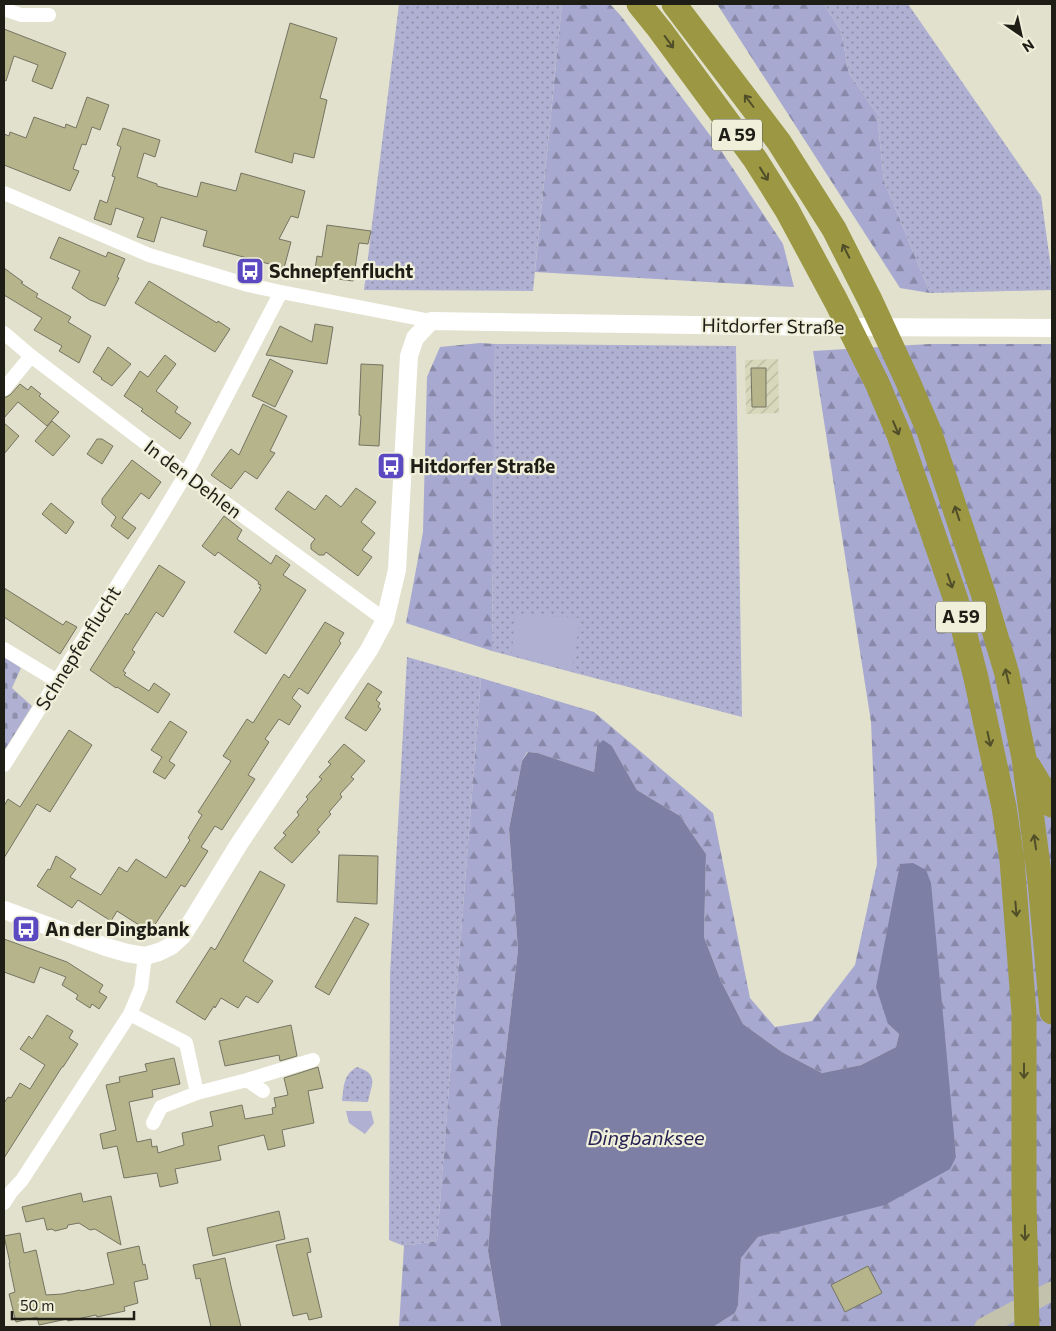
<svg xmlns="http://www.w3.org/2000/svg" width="1056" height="1331" font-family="Commissioner,sans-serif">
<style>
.industrial{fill:url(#industrial-furrows)}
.grass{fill:url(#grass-dots)}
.forest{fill:url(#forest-firs)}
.cemetery{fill:url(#cemetery-stones)}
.garden{fill:#afb0d2}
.water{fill:#7e7fa4}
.building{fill:#b6b48b;stroke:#757462}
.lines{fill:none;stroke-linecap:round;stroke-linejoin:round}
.minor{stroke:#fff;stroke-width:14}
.tertiary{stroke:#fff;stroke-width:18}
.secondary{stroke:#c3c2ac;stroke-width:19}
.motorway{stroke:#9b9743;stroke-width:25}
.oneway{stroke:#504e29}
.labels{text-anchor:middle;stroke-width:4.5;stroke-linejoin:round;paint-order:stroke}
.shield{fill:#efefda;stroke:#5d5d52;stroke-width:1}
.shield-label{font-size:18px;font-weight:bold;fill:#1e1e17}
.poi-label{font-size:19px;font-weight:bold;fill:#1e1e17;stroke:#efefda;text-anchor:start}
.street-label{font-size:19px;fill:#1e1e17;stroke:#efefda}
.water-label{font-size:20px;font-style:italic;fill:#272254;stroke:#efefda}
</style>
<defs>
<pattern id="industrial-furrows" width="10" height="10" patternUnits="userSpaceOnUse" patternTransform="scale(1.25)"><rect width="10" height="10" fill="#d8d8bc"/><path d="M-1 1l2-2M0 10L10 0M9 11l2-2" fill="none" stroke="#b9b9a1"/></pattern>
<pattern id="grass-dots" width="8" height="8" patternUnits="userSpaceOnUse" patternTransform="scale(1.25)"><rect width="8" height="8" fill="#afb0d2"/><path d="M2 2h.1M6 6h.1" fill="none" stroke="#8e8fa9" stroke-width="1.8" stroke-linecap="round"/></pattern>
<pattern id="forest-firs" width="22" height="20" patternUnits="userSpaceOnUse" patternTransform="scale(1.25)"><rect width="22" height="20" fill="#a8a9d0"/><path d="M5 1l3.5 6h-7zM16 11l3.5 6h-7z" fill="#8889a8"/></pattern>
<pattern id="cemetery-stones" width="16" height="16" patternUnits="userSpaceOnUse" patternTransform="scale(1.25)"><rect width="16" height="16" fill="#afb0d2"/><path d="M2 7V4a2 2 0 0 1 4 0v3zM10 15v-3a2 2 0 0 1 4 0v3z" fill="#8e8fa9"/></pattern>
</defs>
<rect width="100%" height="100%" fill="#e2e1cd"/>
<path class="industrial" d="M778,359L779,413L746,414L745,360Z"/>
<path class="grass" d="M399,4H562L533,291L364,290Z
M824,4H908L1041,196L1052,275V290L930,293L884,181L877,114L849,73L841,31Z
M495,344L736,346L742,717L492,651Z
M407,657L481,678L437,1241L404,1246L389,1240L390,974Z
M357,1067C380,1074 371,1085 368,1102L342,1101C344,1086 343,1075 357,1067Z"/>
<path class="forest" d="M562,4H610L621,16L718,146L783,244L794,287L535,272Z
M717,4H824L841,31L849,73L877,114L884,181L930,293L900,288Z
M480,343L495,344L492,651L406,623L423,532L427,377L440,347Z
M929,344H1052V1327H713L735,1313L738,1304L741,1258L758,1237L798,1226L956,1157L954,1139L900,864L898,876L888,1024L899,1034L896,1047L861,1065L822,1073L782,1052L743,1024L721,981L704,937L706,854L680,816L637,790L612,746H597L594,772L538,753L527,752L522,761L509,829L518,950L497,1129L488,1251L501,1327H399L404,1246L437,1241L481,678L594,712L713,813L750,998L775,1027L812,1021L855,965L877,864L871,722L813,351Z"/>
<path class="cemetery" d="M4,657L21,668L12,688L32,706L4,751Z"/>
<path class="garden" d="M515,614L580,618L572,671L512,654Z
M346,1111H371L374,1123L365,1134L349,1123Z"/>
<path class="water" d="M603,740L612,746L637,790L680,816L706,854L704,937L721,981L743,1024L782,1052L822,1073L861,1065L896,1047L899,1034L888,1024L876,987L900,864L913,863L926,870L931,883L956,1157L950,1169L885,1205L758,1237L741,1258L738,1305L735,1313L713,1327H501L488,1251L497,1129L518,950L509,829L522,761L528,752L538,753L594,772L597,746Z"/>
<path class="building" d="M290,23L337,38L320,98L327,100L314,158L294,153L292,163L255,152Z
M4,29L66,53L52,89L32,81L38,65L14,56L6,81L4,80Z
M87,97L109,105L100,130L92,127L86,145L82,144L73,169L79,171L70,191L4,165V134L9,136L10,132L26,138L34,117L65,128L66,124L76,128Z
M123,128L160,140L155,157L144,153L137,177L157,184V186L197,197L201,182L236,191L241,173L305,191L298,218L291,216L279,239L291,242L284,268L203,246L207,231L161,217L154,242L137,237L144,218L116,208L111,225L94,219L100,200L107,203L115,177L112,176L121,147L117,145Z
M327,225L371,231L368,244L359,243L353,281L314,276L317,256L322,257Z
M59,237L106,257L108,252L125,259L117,277L119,278L105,306L90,300L72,288L80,271L50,258Z
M4,268L23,282L21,283L38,294L36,297L71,317L68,322L91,336L79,363L59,351L62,346L34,330L42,318L4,295Z
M149,281L217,323L218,321L230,329L215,352L135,303Z
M315,324L333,327L327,364L266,355L280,326L312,342Z
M108,347L131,364L112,386L101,379L102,378L93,372Z
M165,355L176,364L156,391L178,407L175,412L191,423L180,439L141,411L143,409L124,396L140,371L148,377Z
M270,359L293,371L275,407L252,396Z
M361,364L383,365L379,446L359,445L361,416L359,415Z
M751,368H766V407H752Z
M20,384L28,390L31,386L41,394L39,396L59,412L47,426L18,402L4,418V398L10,395Z
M263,404L287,416L270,451L275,453L257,479L245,471L231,489L211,475L231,449L239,455Z
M52,421L70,436L53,456L35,441Z
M4,423L19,436L4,454Z
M97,439H102L113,446L102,464L87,454Z
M132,460L161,482L149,499L141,493L122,518L136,528L128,539L111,526L116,517L102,504V499Z
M356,488L376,502L361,522L375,533L362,550L372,557L358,576L326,552L324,555H319L311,549V544L315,539L275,509L288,491L315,510L326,495L341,507Z
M51,503L74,522L66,534L42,514Z
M224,516L242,530L237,539L271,564L276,555L290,565L283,575L306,590L266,654L234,632L261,589L259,588L261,585L258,584L259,582L218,552L215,556L202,546Z
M159,565L185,582L163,617L156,612L132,650L135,652L123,671L126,673L124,675L149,691L154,683L170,694L158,713L117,687L116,688L90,670L126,613L128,615Z
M4,588L63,625L66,621L77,627L60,654L4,617Z
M325,622L344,633L339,641L341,643L308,694L299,688L292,698L301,706L289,725L279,719L265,739L269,742L248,775L255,779L222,830L215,826L201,847L208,851L185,887L181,885L150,932L117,911L111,921L78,900L72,908L37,886L48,869L50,870L56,856L76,869L70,877L101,895L119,867L127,872L136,859L166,878L190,840L188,838L202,815L198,812L231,761L223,756L247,719L253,723L284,674L289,678Z
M368,683L382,692L376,700L380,703L378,707L381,709L366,731L345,718Z
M170,721L187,732L169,761L175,765L165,779L153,772L162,757L151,750Z
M69,730L92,745L50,812L37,804L4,858V806L8,799L20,807Z
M344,744L365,761L351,777L354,779L340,794L342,797L329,812L331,814L317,830L320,832L292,863L274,848L286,835L283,833L299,815L297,812L308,799L306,797L322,779L319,777L331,764L328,762Z
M339,855L378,856L377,904L337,902Z
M260,871L285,885L243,961L273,981L258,1003L246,996L238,1008L221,998L215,1008L214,1006L205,1020L176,1002L211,947L215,950Z
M355,917L369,924L329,995L315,987Z
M4,939L67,962L103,985L99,992L107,997L99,1009L92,1004L90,1008L76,999L78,995L62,985L66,977L40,967L34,983L4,972Z
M47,1015L73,1031L69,1038L78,1044L63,1067H62L4,1158V1103L8,1097L11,1098L20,1083L30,1089L45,1065L20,1049L29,1036L32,1039Z
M291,1025L297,1056L280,1061L279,1055L225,1066L219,1041Z
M174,1058L180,1084L152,1090L153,1097L129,1102L137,1142L151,1139L152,1147L157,1146L158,1153L184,1145L182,1133L213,1126L210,1112L242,1105L245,1119L273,1114L272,1108L276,1107L274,1098L288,1095L284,1078L318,1067L323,1088L308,1091L314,1123L291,1128L282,1130L285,1146L268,1150L264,1135L218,1146L221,1160L175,1169L178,1183L160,1187L157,1173L124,1178L117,1146L103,1149L100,1134L116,1130L106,1085L120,1082L119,1077L147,1071L145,1064Z
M81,1193L83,1202L111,1196L121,1245L95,1229L90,1230L79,1223L68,1225L67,1228L55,1231L52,1229L47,1230L44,1218L26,1222L22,1207Z
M279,1211L285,1239L213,1256L207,1228Z
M20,1233L24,1253L36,1250L46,1295L62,1294L80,1290L81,1291L114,1284L107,1253L139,1246L143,1265L145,1264L148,1279L134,1282L138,1303L124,1307L125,1311L97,1317L96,1315L68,1321L67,1319L39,1325L37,1317L16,1322L9,1294L15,1292L9,1263H10L4,1236Z
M308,1238L311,1252L307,1253L322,1317L309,1320L307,1313L293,1316L276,1245Z
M225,1258L231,1286L241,1327H211L200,1278L196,1279L193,1265Z
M868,1266L882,1293L845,1312L831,1285Z"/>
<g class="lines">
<path class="minor" d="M4,9L21,15H49
M4,193L149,255L248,285L281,292L431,321
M4,333L31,356L186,474L385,620
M4,389L31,356
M4,649L57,681
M4,765L154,527L186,474L281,292
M130,1014L186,1043L197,1093L247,1080L313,1060
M247,1080L263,1091
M153,1123L161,1107L197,1093
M4,1203L11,1192L22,1180L130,1014L141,988L145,956"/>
<path class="tertiary" d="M4,910L106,947L127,953L145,956L159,952L171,946L182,936L193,919L239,844L369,650L385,620L397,570L409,356L415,338L431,321L828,327L1052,328"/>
<path class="secondary" d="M984,1327L1052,1291"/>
<path class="motorway" d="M639,4L660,30L755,159L787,210L836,301L877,383L899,435L956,600L976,678L1004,807L1012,860L1024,1013V1201L1027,1327
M674,4L779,142L834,229L870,300L908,382L929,431L983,593L1007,674L1024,758L1040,881L1052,1012
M1029,767L1052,805"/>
</g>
<defs><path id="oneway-shaft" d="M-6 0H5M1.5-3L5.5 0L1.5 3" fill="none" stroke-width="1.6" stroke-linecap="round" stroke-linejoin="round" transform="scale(1.25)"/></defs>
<g class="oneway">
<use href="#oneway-shaft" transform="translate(669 42) rotate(54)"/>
<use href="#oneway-shaft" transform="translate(749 101) rotate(-127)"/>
<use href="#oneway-shaft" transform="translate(764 174) rotate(58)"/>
<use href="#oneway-shaft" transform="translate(846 251) rotate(-117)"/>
<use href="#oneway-shaft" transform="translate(896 428) rotate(67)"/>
<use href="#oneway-shaft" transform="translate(957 513) rotate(-108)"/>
<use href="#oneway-shaft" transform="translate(950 581) rotate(71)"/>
<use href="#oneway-shaft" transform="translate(1007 676) rotate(-103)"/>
<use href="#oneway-shaft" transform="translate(989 739) rotate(78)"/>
<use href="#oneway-shaft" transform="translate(1035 842) rotate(-98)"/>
<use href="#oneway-shaft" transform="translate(1016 909) rotate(85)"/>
<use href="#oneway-shaft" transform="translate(1024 1071) rotate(90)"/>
<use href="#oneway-shaft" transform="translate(1025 1233) rotate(89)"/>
</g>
<defs>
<symbol id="bus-square" viewBox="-11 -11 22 22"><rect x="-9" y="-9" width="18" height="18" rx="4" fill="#5a49c1" stroke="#efefda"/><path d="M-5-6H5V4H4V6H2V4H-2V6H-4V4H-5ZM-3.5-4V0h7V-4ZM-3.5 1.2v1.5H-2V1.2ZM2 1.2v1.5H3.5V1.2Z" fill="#fff"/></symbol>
</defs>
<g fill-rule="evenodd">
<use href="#bus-square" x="234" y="255" width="32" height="32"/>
<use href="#bus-square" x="375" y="450" width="32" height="32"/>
<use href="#bus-square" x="10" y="913" width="32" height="32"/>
</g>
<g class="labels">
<g class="shield">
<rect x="712" y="119.5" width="50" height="31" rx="4"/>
<rect x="936" y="601.5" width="50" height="31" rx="4"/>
</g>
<g class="shield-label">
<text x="737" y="141">A 59</text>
<text x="961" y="623">A 59</text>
</g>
<g class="poi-label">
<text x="269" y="278">Schnepfenflucht</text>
<text x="410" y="473">Hitdorfer Straße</text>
<text x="45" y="936">An der Dingbank</text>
</g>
<g class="street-label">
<text transform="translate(773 326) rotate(1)" y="7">Hitdorfer Straße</text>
<text transform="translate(193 479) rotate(37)" y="7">In den Dehlen</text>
<text transform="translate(78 648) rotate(-58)" y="7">Schnepfenflucht</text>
</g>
<g class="water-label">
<text x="646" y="1145">Dingbanksee</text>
</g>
</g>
<rect width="1056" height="1331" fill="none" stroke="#1e1e17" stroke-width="10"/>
<g transform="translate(1021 35) rotate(146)" stroke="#efefda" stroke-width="4" paint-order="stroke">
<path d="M0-4L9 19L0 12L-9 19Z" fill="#1e1e17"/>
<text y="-8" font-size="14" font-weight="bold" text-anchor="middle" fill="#1e1e17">N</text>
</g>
<path d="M12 1311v8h122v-8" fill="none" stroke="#1e1e17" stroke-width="2.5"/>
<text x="20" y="1311" font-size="15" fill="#1e1e17" stroke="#efefda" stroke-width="4" paint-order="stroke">50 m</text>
</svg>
